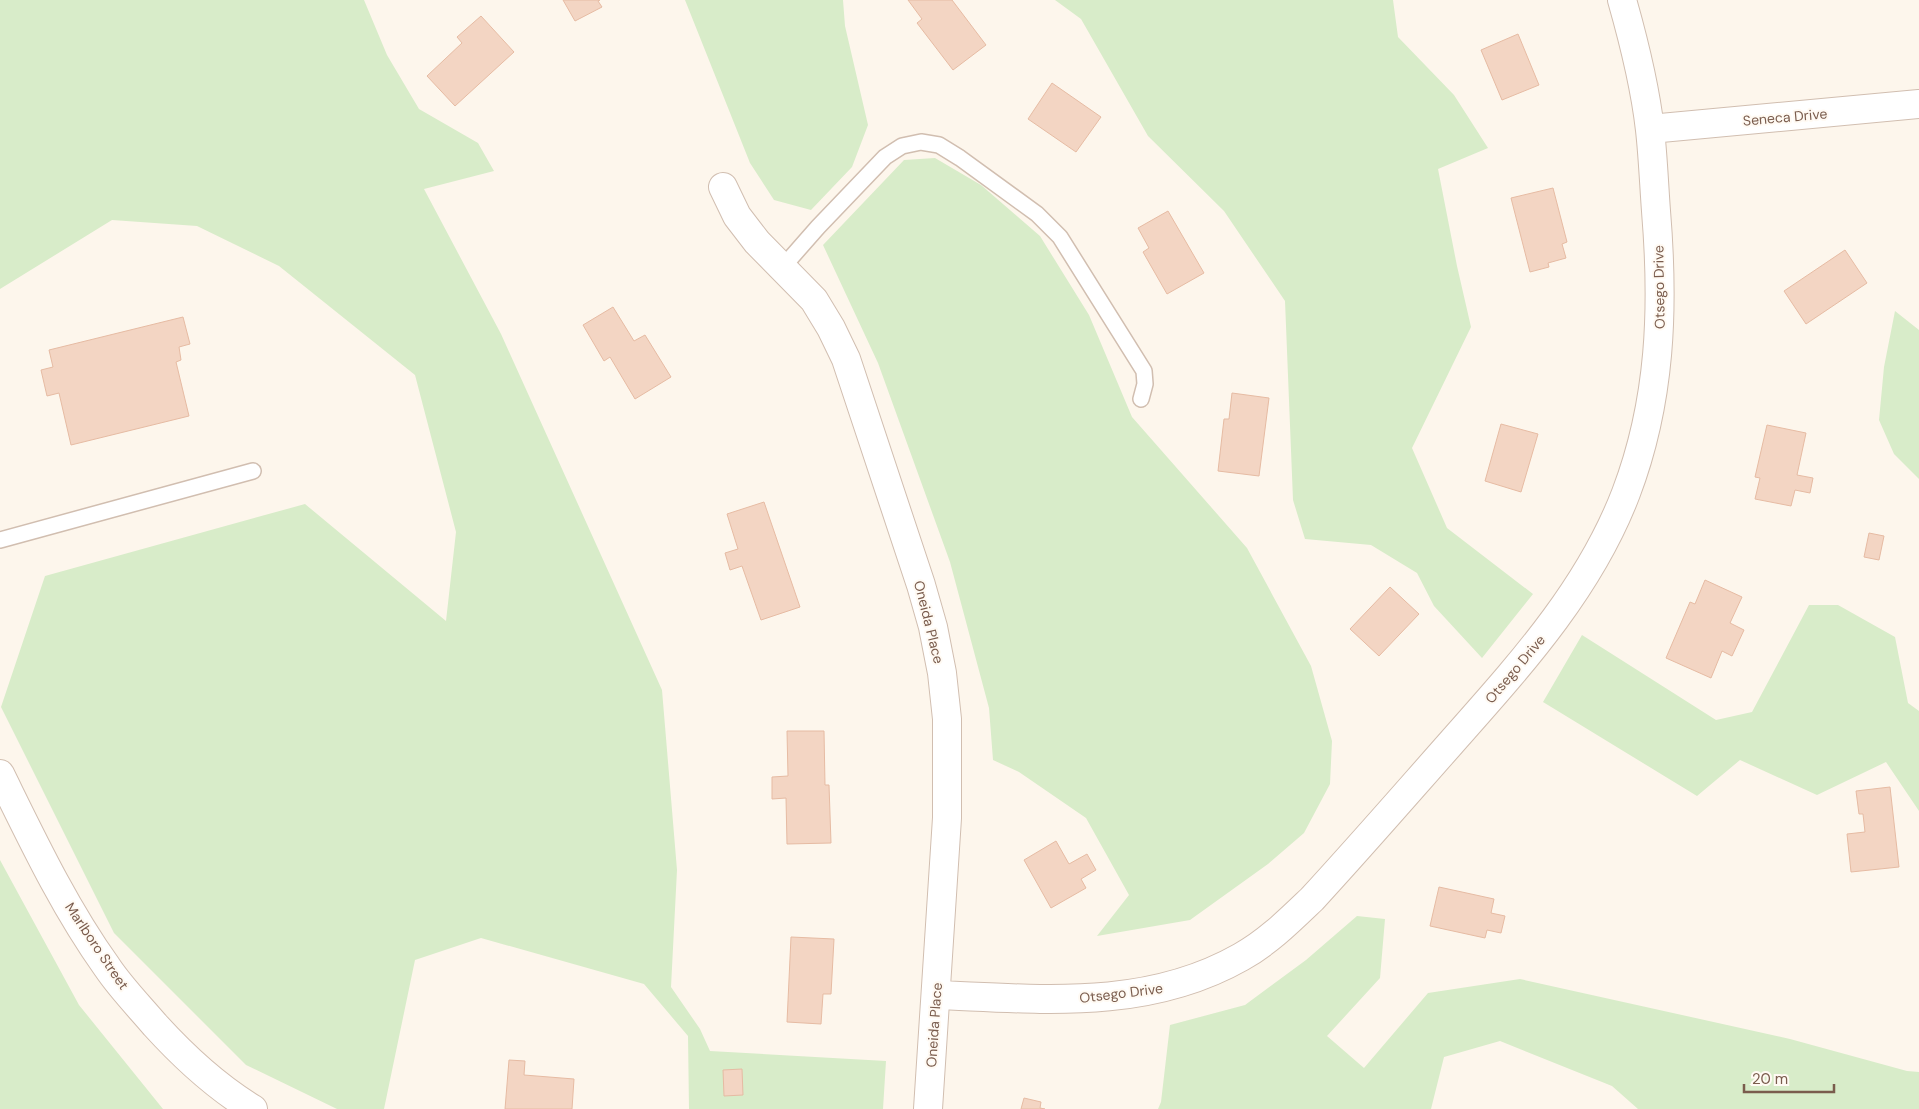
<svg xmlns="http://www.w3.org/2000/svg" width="1919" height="1109" font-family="'DM Sans',sans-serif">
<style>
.green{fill:#d8ecc9}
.building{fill:#f3d5c3;stroke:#e6bba3}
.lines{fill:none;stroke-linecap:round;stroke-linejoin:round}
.service-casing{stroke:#d1beb0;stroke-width:18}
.minor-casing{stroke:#d1beb0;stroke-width:30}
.tertiary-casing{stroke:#d1beb0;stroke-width:30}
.service{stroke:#fff;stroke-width:15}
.minor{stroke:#fff;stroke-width:28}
.tertiary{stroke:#fff;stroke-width:28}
.labels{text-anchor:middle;stroke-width:4;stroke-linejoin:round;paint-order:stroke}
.street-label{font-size:14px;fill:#7a5c4d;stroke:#fffaf3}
</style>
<rect width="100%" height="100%" fill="#fdf6ec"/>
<path class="green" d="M0,0H364L387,55L419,109L478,143L494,171L424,189L501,334L662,690L677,870L671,987L700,1029L710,1051L886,1061L883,1109H689L688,1036L644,984L481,938L415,960L384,1109H337L246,1065L114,933L1,707L45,576L305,504L446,621L456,532L415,375L279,266L197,226L112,220L0,289Z
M685,0H843L845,26L868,125L852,167L811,210L774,200L750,163Z
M1055,0H1393L1398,37L1454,95L1488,148L1438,169L1457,266L1471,327L1412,448L1447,528L1533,594L1482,658L1434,606L1417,573L1371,545L1305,539L1293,500L1285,301L1224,211L1148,136L1081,19Z
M935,158L981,185L1040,236L1089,315L1132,417L1247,548L1311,666L1332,741L1330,784L1304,833L1268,864L1190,920L1097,936L1129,895L1086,818L1019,772L993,760L989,708L950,562L878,363L823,245L904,160Z
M1895,311L1919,330V479L1894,454L1879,420L1884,367Z
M1809,605H1838L1895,637L1908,703L1919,711V811L1886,762L1817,795L1740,760L1697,796L1543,702L1582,635L1716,720L1752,712Z
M0,860L79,1005L163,1109H0Z
M1357,916L1385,919L1380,978L1327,1036L1364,1068L1428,993L1520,979L1790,1039L1907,1071L1919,1072V1109H1638L1612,1086L1500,1041L1444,1057L1431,1109H1158L1161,1102L1170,1025L1245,1005L1306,960Z"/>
<path class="building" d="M563,0H600L598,1L602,7L575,21Z
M908,0H952L986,45L953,70L917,23L922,19Z
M481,16L514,52L455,106L427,76L462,43L457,37Z
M1518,34L1539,85L1502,100L1481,50Z
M1052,83L1101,117L1076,152L1028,119Z
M1553,188L1567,242L1562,244L1566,258L1548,263L1549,267L1530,272L1511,198Z
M1168,211L1204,273L1167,294L1143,252L1149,248L1138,228Z
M1845,250L1867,283L1806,324L1784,291Z
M613,307L634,341L645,335L671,377L635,399L610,357L604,361L583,325Z
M183,317L190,344L179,347L181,360L176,362L189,416L71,445L59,393L47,396L41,370L53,367L49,350Z
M1232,393L1269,398L1259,476L1218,471L1224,419H1229Z
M1501,424L1538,434L1521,492L1485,481Z
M1767,425L1806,433L1797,475L1813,478L1810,493L1795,490L1791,506L1755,499L1760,478L1755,477Z
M764,502L800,607L761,620L742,566L730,570L725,553L738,549L727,514Z
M1869,533L1884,536L1879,560L1864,557Z
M1705,580L1742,597L1730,623L1744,630L1732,656L1722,651L1711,678L1666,658L1690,602L1695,604Z
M1390,587L1419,614L1379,656L1350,629Z
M787,731H824L825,785H829L831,843L787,844L786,798L772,799V777L788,776Z
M1890,787L1899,867L1851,872L1847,834L1865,832L1863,814H1859L1856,791Z
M1056,841L1069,864L1087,854L1096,870L1081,879L1086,888L1051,908L1024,860Z
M1439,887L1494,899L1491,913L1505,916L1501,933L1487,930L1485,938L1430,926Z
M791,937L834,939L831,994H823L821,1024L787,1022Z
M509,1060L525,1061L524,1075L574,1079L572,1109H505Z
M742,1069L743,1095L724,1096L723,1070Z
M1024,1098L1041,1102L1040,1108L1045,1109H1021Z"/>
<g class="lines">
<defs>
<path id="service" d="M782,268L818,227L885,157L902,146L921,142L939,145L960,158L1037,214L1060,237L1144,371L1145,384L1141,399
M0,540L253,471"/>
<path id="minor" d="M1650,129L1919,104
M723,187L737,216L757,242L814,300L831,328L846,359L921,585L933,627L942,673L947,719V818L928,1109
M936,995C1041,999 1146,1011 1241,957C1268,942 1290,920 1312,899C1359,848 1405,795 1451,743C1519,666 1589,590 1626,493C1661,401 1664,308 1656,211C1654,184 1653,157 1650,130C1645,86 1634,42 1622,0"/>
<path id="tertiary" d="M0,774C32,839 64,907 107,967C121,988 139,1006 155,1025C185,1058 215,1086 253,1109"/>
</defs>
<use href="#service" class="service-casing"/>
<use href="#minor" class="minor-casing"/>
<use href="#tertiary" class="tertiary-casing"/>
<use href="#service" class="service"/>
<use href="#minor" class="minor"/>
<use href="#tertiary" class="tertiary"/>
</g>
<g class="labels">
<g class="street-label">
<text transform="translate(1785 117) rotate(-5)" y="5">Seneca Drive</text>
<text transform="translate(1659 287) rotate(-91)" y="5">Otsego Drive</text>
<text transform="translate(929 622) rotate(76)" y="5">Oneida Place</text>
<text transform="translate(1515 669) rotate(-50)" y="5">Otsego Drive</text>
<text transform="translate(97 946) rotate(56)" y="5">Marlboro Street</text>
<text transform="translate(1121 993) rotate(-7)" y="5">Otsego Drive</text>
<text transform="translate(934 1025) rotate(-86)" y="5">Oneida Place</text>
</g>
</g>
<path d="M1744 1084v8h90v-8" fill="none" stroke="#7a5c4d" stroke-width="2.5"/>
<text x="1752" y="1084" font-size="15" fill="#7a5c4d" stroke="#fffaf3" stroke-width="4" paint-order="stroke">20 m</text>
</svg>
